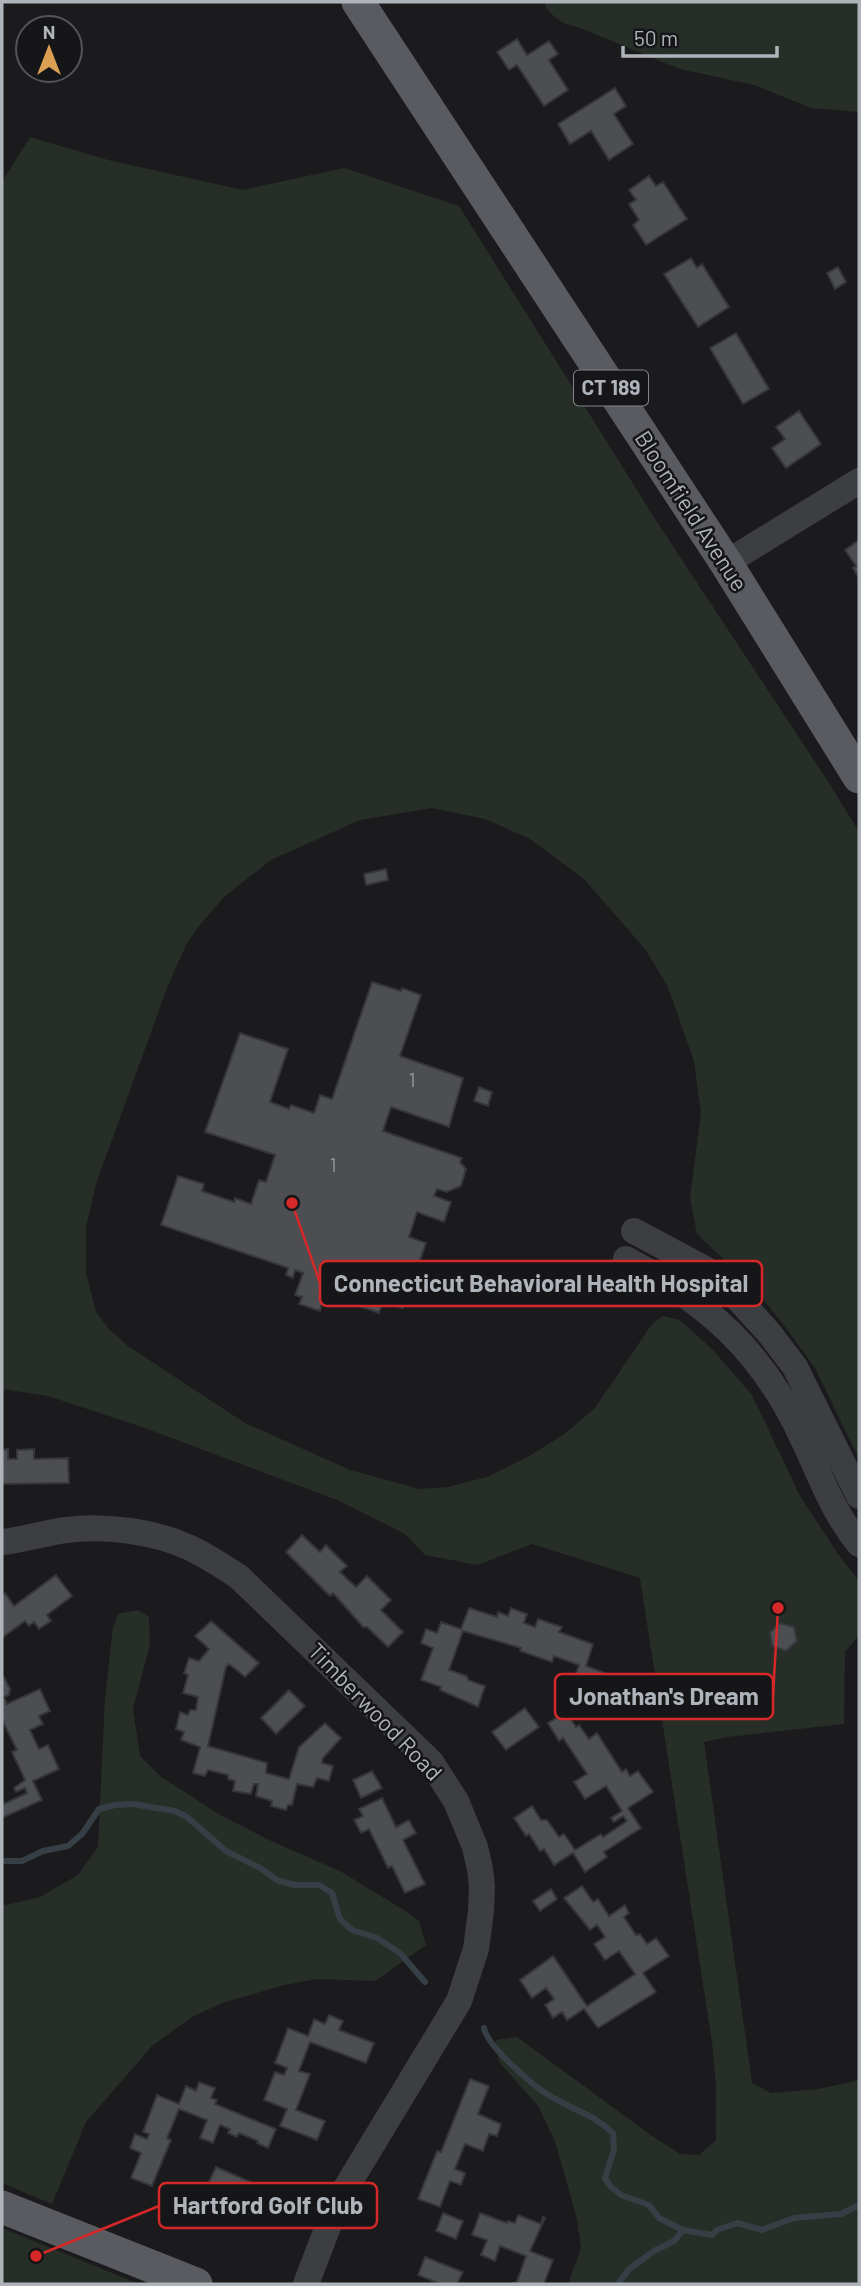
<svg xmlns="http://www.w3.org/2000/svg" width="861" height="2286" font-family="Barlow,sans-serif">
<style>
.green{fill:#272e28}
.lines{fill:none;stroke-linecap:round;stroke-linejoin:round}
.stream{stroke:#363f45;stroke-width:6}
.building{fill:#4d4e52;stroke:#353639;stroke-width:2}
.minor{stroke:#3c3e41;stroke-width:26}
.major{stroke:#595b60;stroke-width:33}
.labels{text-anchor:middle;stroke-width:5;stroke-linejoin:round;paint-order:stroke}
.number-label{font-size:19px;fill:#969aa1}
.shield{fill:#161618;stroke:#81858a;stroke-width:2}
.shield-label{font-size:21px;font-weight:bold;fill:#afb4bb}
.street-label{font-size:23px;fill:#afb4bb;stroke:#161618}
.leader{fill:none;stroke:#d62828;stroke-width:2.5}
.callout-dot{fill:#d62828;stroke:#161618;stroke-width:2.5}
.callout{fill:#161618;stroke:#d62828;stroke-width:2.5}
.callout-label{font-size:24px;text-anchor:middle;font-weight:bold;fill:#afb4bb}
</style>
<rect width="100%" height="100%" fill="#1b1b1d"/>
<path class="green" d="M546,2H859V112L811,108L754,85L680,69L578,27C563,24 554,19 545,6Z
M30,137L108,160L243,190L344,168L459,206L657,522L829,783L859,832V1459L815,1368L786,1328L755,1289L697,1234L690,1198L701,1113L694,1061L668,987L645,949L584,879L530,839L485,819L432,808L360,820L271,860L224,897L199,926L186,945L167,988L97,1181L86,1226V1273L96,1312L109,1329L128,1346L245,1423L350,1470L419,1489L448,1487L487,1477L531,1455L563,1435L595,1408L652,1324L663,1316L680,1320L712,1349L752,1395L800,1496L838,1554L859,1581V1635L845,1652L844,1724L727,1737L704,1742L752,2083L771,2093L819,2089L859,2080V2284H568L581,2248L577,2219L555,2141L538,2106L499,2062L496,2040L517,2037L652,2136L680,2154L699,2155L716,2140V2086L712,2042L640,1578L532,1544L478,1565L425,1555L405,1534L337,1500L142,1427L48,1396L2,1389V182Z
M138,1610L149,1617L150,1644L133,1709L140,1756L160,1776L220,1815L271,1841L340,1871L407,1912L419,1921L426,1945L375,1981L317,1979L284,1985L222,2003L192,2017L152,2046L86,2122L52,2204L2,2183V1906L40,1897L78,1875L98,1847L105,1698L113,1627L118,1614Z
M2,2228L139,2284H2Z"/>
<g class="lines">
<path class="stream" d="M2,1861H22L43,1851L68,1846L82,1834L99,1809L115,1805L132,1804L175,1811L187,1817L226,1851L260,1868L277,1880L294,1885H319L332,1893L340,1919L352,1930L377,1938L400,1953L425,1982
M484,2028C487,2046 535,2088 552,2097C573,2110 595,2115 613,2133L614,2150L605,2178L611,2187L621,2195L649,2205L659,2218L683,2230L712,2235L717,2230L737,2223L762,2230L794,2218L841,2214L859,2205
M618,2284L629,2269L654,2251L674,2241L683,2230"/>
</g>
<path class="building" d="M517,39L527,55L549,41L558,54L549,60L568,90L544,106L517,65L509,70L497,52Z
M615,88L626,106L614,114L633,144L609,160L591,131L570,144L558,124Z
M649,176L656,186L663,182L687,219L646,245L633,225L639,220L629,204L636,200L629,190Z
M691,258L697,268L702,264L729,307L698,327L664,274Z
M838,267L846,282L835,289L827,273Z
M736,333L769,389L743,404L710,348Z
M799,411L821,444L786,468L772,448L785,439L776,427Z
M859,540V578L853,568L856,566L845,550Z
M386,869L388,880L366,885L364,874Z
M372,982L401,991L402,988L421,995L400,1056L463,1078L449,1127L391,1107L383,1131L462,1158L460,1162L466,1169L461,1186L447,1192L437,1189L434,1196L451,1202L444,1222L417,1212L409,1237L426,1243L403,1308L383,1302L379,1313L334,1297L331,1306L322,1303L320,1311L299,1304L302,1297L295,1295L303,1273L295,1270L293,1278L286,1275L288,1268L161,1225L178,1176L204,1184L202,1191L234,1202L235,1198L251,1204L259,1180L266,1182L275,1155L205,1132L240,1033L288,1049L270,1102L289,1109L291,1105L314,1113L320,1095L332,1099Z
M479,1087L492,1092L488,1106L474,1101Z
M8,1449V1459H17V1450L34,1449V1459L68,1458L69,1483L2,1484V1450Z
M302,1535L320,1552L326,1545L347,1566L340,1572L356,1587L367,1576L391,1600L381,1610L403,1632L388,1647L367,1627H363L333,1593L330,1596L286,1552Z
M56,1575L72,1596L47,1615L51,1621L39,1629L34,1622L29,1626L25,1621L2,1638V1595L5,1593L14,1606Z
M469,1608L497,1617L498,1612L508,1616L511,1608L527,1614L524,1623L535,1627L538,1619L562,1627L559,1632L593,1644L586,1666L613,1676L605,1699L595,1696L593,1702L569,1693L579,1665L554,1656L552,1662L520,1651L521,1648L463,1631L449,1670L467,1676L468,1680L485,1686L478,1707L440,1690L441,1687L421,1680L433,1648L421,1643L426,1629L437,1633L441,1622L461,1629Z
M211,1621L259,1663L245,1677L229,1664L226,1667L208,1746L267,1763L266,1773L289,1779L299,1747L325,1723L341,1738L323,1758L322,1763L333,1766L329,1781L317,1778L313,1787L297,1784L292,1805H288L286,1810L271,1806L272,1801L256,1796L258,1784H254L251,1794L233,1791L235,1781L228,1779V1775L208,1770L205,1776L193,1773L200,1747L181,1740L184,1732L176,1729L180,1712L188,1715L190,1710H196L198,1697L183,1693L188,1675L184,1673L189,1658L199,1661L209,1649L195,1636Z
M780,1623L794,1627L797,1641L786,1651L772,1646L770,1632Z
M4,1677L10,1689L9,1695L4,1697L7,1704L40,1689L50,1711L39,1716L43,1724L30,1730L39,1749L48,1745L59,1769L33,1781L42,1800L2,1818V1799L4,1804L27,1793L25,1788L16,1792L14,1788L25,1780L12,1752L17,1750L2,1720V1678Z
M289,1690L305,1706L276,1734L261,1718Z
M525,1708L539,1727L506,1750L492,1732Z
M566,1712L576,1727L579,1725L589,1739L597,1733L622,1772L626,1769L630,1776L638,1771L653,1792L628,1808L641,1828L604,1852L607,1857L585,1872L573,1853L554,1865L544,1849L540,1851L529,1834L526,1836L514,1818L532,1806L541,1820H547L559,1837L564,1834L575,1850L601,1834L603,1837L627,1821L623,1816L614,1822L611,1818L622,1811L606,1786L585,1799L574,1782L587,1774L563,1738L559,1741L548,1723Z
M372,1771L382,1788L361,1798L353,1780Z
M382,1798L396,1827L409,1820L416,1833L403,1840L425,1884L405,1893L392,1866L388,1868L369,1829L361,1833L354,1820L363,1816L359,1809Z
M582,1886L593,1902L598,1899L609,1916L625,1905L629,1913L624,1917L636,1935L640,1934L647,1944L656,1938L669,1956L643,1973L656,1992L598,2028L584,2009L567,2020L562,2012L553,2018L545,2005L554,1999L546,1988L532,1998L520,1980L553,1956L587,2006L635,1974L619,1951L605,1960L594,1944L605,1937L597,1925L590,1930L564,1898Z
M551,1889L557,1899L540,1911L533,1901Z
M329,2015L343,2021L339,2030L374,2043L366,2063L310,2042L299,2071L310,2074L296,2110L325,2121L317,2140L280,2126L287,2109L264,2100L275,2072L284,2075L287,2068L275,2063L288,2028L308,2036L314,2019L325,2024Z
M470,2079L489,2086L478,2114L501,2124L497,2136L489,2134L483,2151L465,2144L455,2169L465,2173L461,2185L450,2181L440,2207L418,2199L437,2151L441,2152Z
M199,2082L215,2088L211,2098L217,2100L215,2104L276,2129L268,2148L257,2143L258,2141L239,2133L237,2137L228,2133L230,2129L220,2125L213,2143L200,2138L207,2120L179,2109L167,2138L171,2140L152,2186L131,2178L141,2153L130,2148L135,2134L147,2139L149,2134L143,2132L157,2095L179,2104L186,2086L196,2091Z
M216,2167L253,2183L245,2202L207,2186Z
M443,2213L463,2221L456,2239L436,2231Z
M480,2213L507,2223L508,2221L515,2223L518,2215L541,2224L543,2217L545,2218L530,2251L553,2260L544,2284H512L517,2281L526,2256L500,2246L495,2261L481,2255L487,2240L472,2235Z
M425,2257L463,2272L457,2284H440L418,2275Z"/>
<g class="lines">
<path class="minor" d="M726,563L859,481
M634,1231L705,1269L741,1302L770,1334L795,1367L859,1496
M626,1259C708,1303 762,1351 802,1437C820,1474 832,1511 859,1544
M2,1542C23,1540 44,1533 66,1530C103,1525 153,1531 188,1547C206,1555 222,1566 239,1577L431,1762L456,1801L475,1847L480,1869L482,1887L481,1911L476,1949L459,2001L341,2196L332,2216L306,2284"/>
<path class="major" d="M358,2L726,563L859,777
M2,2207L196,2284"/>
</g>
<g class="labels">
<g class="number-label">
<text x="412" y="1087">1</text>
<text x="333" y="1172">1</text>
</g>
<rect class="shield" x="574" y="370.5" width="74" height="35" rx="5"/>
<g class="shield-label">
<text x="611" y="395">CT 189</text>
</g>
<g class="street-label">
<text transform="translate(691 511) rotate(57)" y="8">Bloomfield Avenue</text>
<text transform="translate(375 1712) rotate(46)" y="8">Timberwood Road</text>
</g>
</g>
<path class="leader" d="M292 1203L320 1283M778 1608L773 1696M36 2256L159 2206"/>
<g class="callout-dot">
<circle cx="292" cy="1203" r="7"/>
<circle cx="778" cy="1608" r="7"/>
<circle cx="36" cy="2256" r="7"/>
</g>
<g class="callout">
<rect x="320" y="1261" width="442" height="45" rx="7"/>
<rect x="555" y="1674" width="218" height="45" rx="7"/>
<rect x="159" y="2183" width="218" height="45" rx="7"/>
</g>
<g class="callout-label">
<text x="541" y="1292">Connecticut Behavioral Health Hospital</text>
<text x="664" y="1705">Jonathan's Dream</text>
<text x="268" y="2214">Hartford Golf Club</text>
</g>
<rect width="861" height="2286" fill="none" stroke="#afb4bb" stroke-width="7"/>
<g transform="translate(49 49)"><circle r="33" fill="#161618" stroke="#535559" stroke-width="2"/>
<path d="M0-5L12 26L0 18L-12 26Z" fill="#dca053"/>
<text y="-10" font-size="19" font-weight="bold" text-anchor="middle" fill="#afb4bb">N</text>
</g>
<path d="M623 46v10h154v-10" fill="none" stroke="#afb4bb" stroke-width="3.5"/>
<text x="634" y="46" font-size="21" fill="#afb4bb" stroke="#161618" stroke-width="5" paint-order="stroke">50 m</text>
</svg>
